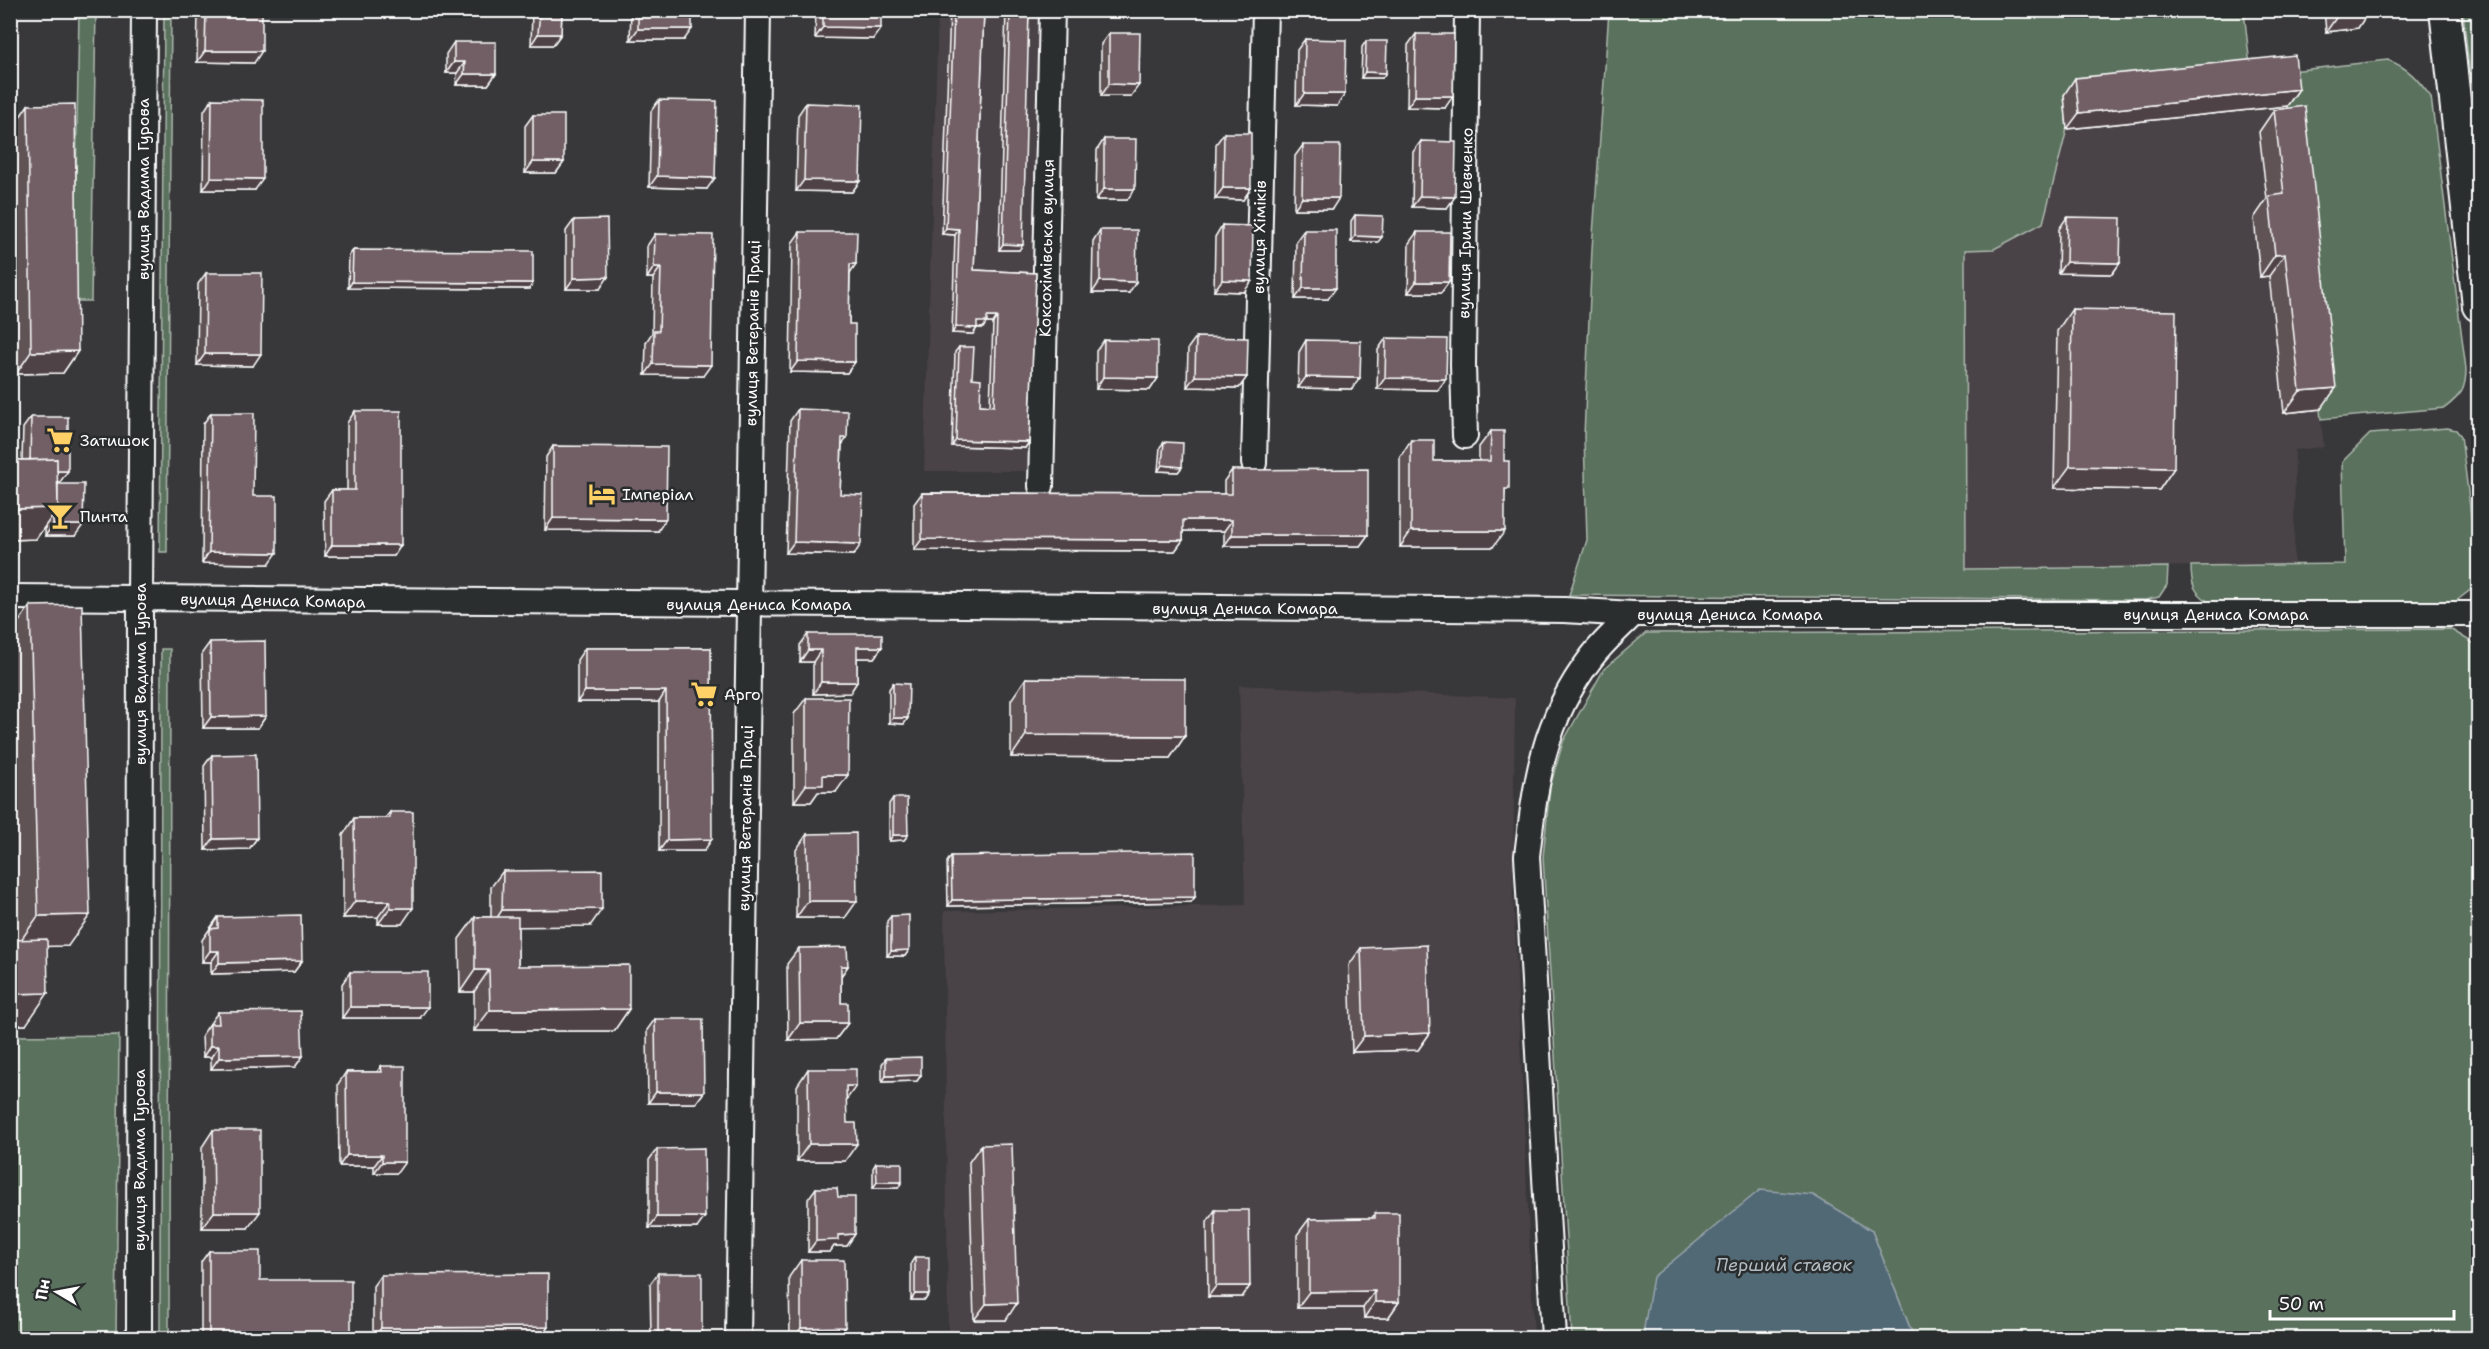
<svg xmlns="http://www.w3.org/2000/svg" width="2489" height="1349" font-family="'Shantell Sans',sans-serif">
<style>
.built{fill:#494346}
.green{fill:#5a715d;stroke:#acb8ae;stroke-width:1.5}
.water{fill:#516775;stroke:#97a4ac;stroke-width:1.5}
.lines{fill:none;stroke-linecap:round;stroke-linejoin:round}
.minor-casing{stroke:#fff;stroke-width:28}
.major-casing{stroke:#fff;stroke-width:34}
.minor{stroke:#2a2d2e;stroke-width:24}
.major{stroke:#2a2d2e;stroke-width:30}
.wall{fill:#615257;stroke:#fff;stroke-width:1.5}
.shaded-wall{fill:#4f4247;stroke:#fff;stroke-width:1.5}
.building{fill:#715f65;stroke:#fff;stroke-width:1.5}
.labels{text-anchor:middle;stroke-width:5;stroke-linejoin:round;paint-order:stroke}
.street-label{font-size:16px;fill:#fff;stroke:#2a2d2e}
.poi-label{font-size:16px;fill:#fff;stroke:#2a2d2e;text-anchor:start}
.water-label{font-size:18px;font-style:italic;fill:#b1bbc1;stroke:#2a2d2e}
</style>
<rect width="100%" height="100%" fill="#383739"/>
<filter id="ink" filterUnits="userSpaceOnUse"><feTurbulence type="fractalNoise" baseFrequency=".0167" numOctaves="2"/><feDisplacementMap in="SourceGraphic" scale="12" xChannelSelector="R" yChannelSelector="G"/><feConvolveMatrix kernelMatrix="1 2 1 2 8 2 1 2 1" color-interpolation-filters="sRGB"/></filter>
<g filter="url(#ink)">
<path class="built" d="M938,11H1045L1035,471H924Z
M2283,72L2324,447L2295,450L2294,565L1897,570L1907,251L2067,130L2064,95Z
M1239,685L1515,698L1513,891L1534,1338H948L944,911L1245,905Z"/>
<path class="green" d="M171,10L167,552H160L164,11Z
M79,11H96L91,301H74Z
M1609,11H2244L2251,75L2064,95L2067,129L2043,223L1994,249L1965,250L1966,569L2168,567L2167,585L2159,597L2145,600L1569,595L1587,540L1584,436L1592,249Z
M2463,11H2478V149Z
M2388,60C2409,68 2418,80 2431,97L2466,369C2466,390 2461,395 2445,408L2321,419L2283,72Z
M2447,428L2456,430L2461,436L2478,571L2473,588L2456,601L2210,603C2194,592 2191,585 2191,566L2345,564L2342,462L2370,434Z
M2450,629L2478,646V1338H1914L1872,1231L1644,1328V1338H1572L1543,857L1550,787L1563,742L1604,669L1646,633Z
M161,649H170L169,1338H160Z
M119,1035L116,1338H11V1036Z"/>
<path class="water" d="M1760,1190L1813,1195L1872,1231L1914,1338H1644V1328L1653,1277Z"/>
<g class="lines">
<defs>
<path id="minor" d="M1465,436L1463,365L1467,10
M1254,463L1265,10
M1041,486L1052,10
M10,597L1564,610L1633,614H2478
M139,1338L140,598L144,10
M738,1338L758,10
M1554,1338L1527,856C1536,780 1543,721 1591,658C1603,642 1619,628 1633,614"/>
<path id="major" d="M2445,10L2478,306"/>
</defs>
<use href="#minor" class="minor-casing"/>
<use href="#major" class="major-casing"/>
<use href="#minor" class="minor"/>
<use href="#major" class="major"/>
</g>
<path class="wall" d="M198,10H262L254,63L197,62Z
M532,10H562L561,34L553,45H531Z
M631,10H692L684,40H630Z
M816,10H881L873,39L815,38Z
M950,10H984L974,270L1036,273L1029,442L1025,448L952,446L955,352L959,347L972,378L980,405L990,406L993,323H986L983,328H977L973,334L952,333L955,235L942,234Z
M1006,10H1029L1019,250H999Z
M2324,10H2369L2358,28L2326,32Z
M1109,33L1131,96H1101V44Z
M1416,34L1445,108L1407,107L1408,45Z
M1305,39L1337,106L1296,105L1297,50Z
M1366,41L1382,78H1361L1362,47Z
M454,42L496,74L488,85H456L457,73H446V54Z
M2075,78L2299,89L2287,106L2067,129L2064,95Z
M212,99L255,190H203L204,111Z
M659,100L707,189L649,187L651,111Z
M806,103L860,181L852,192L796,191L798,115Z
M28,105L78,351L63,373L16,374L13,127Z
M2274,110L2321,409L2284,413L2269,276L2260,277L2254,218L2267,199L2259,132Z
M533,115L564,162L556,173H525V126Z
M1224,133L1251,188L1243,200L1215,199L1216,144Z
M1104,139L1127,200H1096L1097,150Z
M1421,141L1447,208L1412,207L1413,152Z
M1303,145L1332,209H1294L1295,156Z
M1355,215L1378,242H1351V221Z
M2067,217L2120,263L2112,274L2058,273L2059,229Z
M574,220L600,289H566V231Z
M1222,225L1244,292L1214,291L1215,237Z
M1100,230L1129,293H1092L1093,241Z
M1304,230L1328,299H1295L1296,241Z
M800,232L850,273L849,324L855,362L847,373L790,372L792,243Z
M1417,232L1449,282L1441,293H1408L1409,243Z
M655,234L703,376L645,375L646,342L652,333L653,278H647V246Z
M353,250L533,283L529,289L348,288L349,256Z
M206,273L253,366L197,365L198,284Z
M2072,309L2174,468L2159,490L2054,488L2057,331Z
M1196,337L1247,377L1239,388L1187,387L1188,348Z
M1386,338L1438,390L1377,389L1378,350Z
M1104,340L1158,378L1150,390L1096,389V351Z
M1306,340L1352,389L1298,388L1299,352Z
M798,409L847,438L842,445L840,494L854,555L786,553L790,421Z
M355,411L401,545L394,556H325L324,501L332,490H347V423Z
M211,413L253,496L269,564L202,563L203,424Z
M31,417L60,482H58L75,536H45V526L36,539L10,540V460H22L23,428Z
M1491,431L1504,461L1505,494L1493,547H1400V457L1411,440L1434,461H1479V447Z
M1164,442L1182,467L1178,472L1158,471L1160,447Z
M553,446L658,531L545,530L546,457Z
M1232,470L1368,535L1360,546H1224V531H1183V540L1175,551L914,550V504L922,493L1224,494V481Z
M30,606L68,946H47L26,1025H10V940H16L10,728V634Z
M808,634L882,647L874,658H857V682L850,693L813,694V662H800V645Z
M210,642L266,716L258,728H203L202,653Z
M585,648H711L704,851H659V702H577V660Z
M1026,678L1185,736L1170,758L1011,757V700Z
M893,683L908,718L904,724L889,723V689Z
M806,698L836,792H818L811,802H794V714Z
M212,755L257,838L249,849L205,850L204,766Z
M893,798L908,835L904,840L889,841V804Z
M390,812L402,924H378V917L343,918V835L354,818H385Z
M807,834L845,918H796V850Z
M951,856L1195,897L1191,902L948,906L947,862Z
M503,871L590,926H518V966L629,1009L614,1031H474V992H460L459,939L475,917H491V887Z
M891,916L909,950L905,956H887V921Z
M218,917L302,961L294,972L211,974V962H202V940Z
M799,948L848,966L841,976V1003L848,1023L836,1039L788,1040L787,964Z
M1361,948L1430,1033L1418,1050L1352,1052L1349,965Z
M350,972L420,1018H342V984Z
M218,1012L303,1056L295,1067L211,1069V1057H203L202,1035Z
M655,1019L704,1092L696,1103H648L647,1030Z
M886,1058L921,1075L917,1081L882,1082V1064Z
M381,1066L397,1173H374V1166H339L338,1084L346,1072H377Z
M808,1069L846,1099L845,1161H797V1086Z
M213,1130L248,1228H202V1147Z
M981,1145L1006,1320H974L969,1162Z
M657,1149L697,1228H649V1160Z
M876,1163L898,1188H873V1168Z
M816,1188L838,1197L855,1234L847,1246H834L830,1252H808V1199Z
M1215,1210L1250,1286L1242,1297H1208L1207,1222Z
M1375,1213L1399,1302L1388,1318H1364L1363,1308H1297V1235L1309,1219L1372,1218Z
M209,1251L260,1280L349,1338H201V1262Z
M915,1257L929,1294L925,1300H911V1263Z
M801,1260L837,1338H790L789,1277Z
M658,1273L702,1338H651L650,1284Z
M381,1275L541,1338H373V1286Z"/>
<path class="shaded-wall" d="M2369,11L2358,28L2326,32L2338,15Z
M823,27L881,28L873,39L815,38Z
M638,29H692L684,40H630Z
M538,34H561L553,45H531Z
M205,51H262L254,63L197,62Z
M454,62H465L457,73H446Z
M1365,72L1386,73L1382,78H1361Z
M464,74H496L488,85H456Z
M1109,84L1139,85L1131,96H1101Z
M2299,89L2287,106L2067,129L2079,113Z
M1304,94H1345L1337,106L1296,105Z
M1415,96H1453L1445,108L1407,107Z
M533,162H564L556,173H525Z
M657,176L715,178L707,189L649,187Z
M211,178L263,179L255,190H203Z
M804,180L860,181L852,192L796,191Z
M1223,188H1251L1243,200L1215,199Z
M1104,189H1135L1127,200H1096Z
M1420,196L1455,197L1447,208L1412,207Z
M1302,198H1339L1332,209H1294Z
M946,228L959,229L955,235L942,234Z
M1355,236L1382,237L1378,242H1351Z
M1003,244L1023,245L1019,250H999Z
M2285,254L2269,276L2260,277L2275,255Z
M2066,262L2120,263L2112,274L2058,273Z
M850,264H856L848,276Z
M654,267H661L653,278H647Z
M608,277L600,289H566L574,278Z
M1222,280L1252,281L1244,292L1214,291Z
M1100,281L1136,282L1129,293H1092Z
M352,282L533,283L529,289L348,288Z
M1416,282H1449L1441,293H1408Z
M1303,288H1336L1328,299H1295Z
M987,317H997L993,323H986L983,328L973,327L977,322Z
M956,327L977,328L973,334L952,333Z
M78,351L63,373L16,374L31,352Z
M205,354H261L253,366L197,365Z
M798,361L855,362L847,373L790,372Z
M653,364L711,365L703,376L645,375Z
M1195,376L1247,377L1239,388L1187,387Z
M1103,377L1158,378L1150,390L1096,389Z
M1306,377L1360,378L1352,389L1298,388Z
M1385,378L1446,379L1438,390L1377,389Z
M2336,388L2321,409L2284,413L2300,391Z
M956,440L1029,442L1025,448L952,446Z
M1162,465L1182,467L1178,472L1158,471Z
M2070,466L2174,468L2159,490L2054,488Z
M30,471H68L60,482H22Z
M58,508L36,539L10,540V509Z
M553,518L666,519L658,531L545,530Z
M1183,520H1232L1224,531H1175Z
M53,525H83L75,536H45Z
M1411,531H1505L1493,547H1400Z
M1232,535H1368L1360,546H1224Z
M922,539L1183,540L1175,551L914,550Z
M794,542L861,544L854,555L786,553Z
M332,545H401L394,556H325Z
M209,552L277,553L269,564L202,563Z
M857,647H882L874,658H849Z
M808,650H821L813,662H800Z
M821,682H857L850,693L813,694Z
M585,691H666L659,702H577Z
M266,716L258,728H203L211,717Z
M893,718H908L904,724L889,723Z
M1026,735L1185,736L1170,758L1011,757Z
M823,775H848L836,792H818L811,802H794L806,785Z
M893,835H908L904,840L889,841Z
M257,838L249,849L205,850L213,839Z
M712,839L704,851H659L667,840Z
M1195,897L1191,902L948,906L952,900Z
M355,901H390L378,917L343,918Z
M808,901H857L845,918H796Z
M390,908H413L402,924H378Z
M602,909L590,926L491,927L502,910Z
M90,915L68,946L16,947L38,916Z
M909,950L905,956H887L891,951Z
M210,951H219L211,962H202Z
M302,961L294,972L211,974L219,963Z
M841,966H848L836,983Z
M475,970H489L474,992H460Z
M48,993L26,1025H10V994Z
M350,1007H428L420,1018H342Z
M629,1009L614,1031H474L490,1010Z
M800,1023H848L836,1039L788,1040Z
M1430,1033L1418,1050L1352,1052L1364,1036Z
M210,1046H219L211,1057H203Z
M303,1056L295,1067L211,1069L219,1058Z
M921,1075L917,1081L882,1082L886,1076Z
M846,1086H856L844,1103Z
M656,1092H704L696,1103H648Z
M809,1144H857L845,1161H797Z
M347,1155H382L374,1166H339Z
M382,1162H405L397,1173H374Z
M877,1182H902L898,1188H873Z
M214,1212H260L248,1228H202Z
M657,1217H705L697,1228H649Z
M855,1234L847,1246H834L830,1252H808L816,1241L838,1235Z
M1216,1286H1250L1242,1297H1208Z
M1375,1291L1363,1308H1297L1309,1292Z
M915,1294H929L925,1300H911Z
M1375,1302H1399L1388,1318H1364Z
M1017,1303L1006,1320H974L986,1304Z
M548,1327L541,1338H374L381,1328Z
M845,1327L837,1338H794L801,1328Z
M351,1336L349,1338H208L209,1337Z"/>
<path class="building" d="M206,10H262V51H205Z
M540,10H562L561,34H538Z
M638,10H692V29H638Z
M823,10H881V28L823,27Z
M954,10H984L974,270L1036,273L1029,442L956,440L959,347H974L972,378L981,379L980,405L994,406L997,317H987V322H977V328L956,327L959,229L946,228Z
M1010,10H1029L1023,245L1003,244Z
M2337,10H2369V11L2338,15Z
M1109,33H1140L1139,85L1109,84Z
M1416,34H1454L1453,96H1415Z
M1305,39L1346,40L1345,94H1304Z
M1366,41H1387L1386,73L1365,72Z
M454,42H496V74H464L465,62H454Z
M2295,55L2299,89L2079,113L2075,78Z
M212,99L263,100V179L211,178Z
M659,100L717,101L715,178L657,176Z
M806,103L862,105L860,181L804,180Z
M75,104L78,351L31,352L28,105Z
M2305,106L2336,388L2300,391L2285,254L2275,255L2269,196L2284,194L2274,110Z
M533,115H564V162H533Z
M1224,133H1251V188H1223Z
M1104,139H1136L1135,189H1104Z
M1421,141L1456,142L1455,197L1420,196Z
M1303,145H1340L1339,198H1302Z
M1355,215L1383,216L1382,237L1355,236Z
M2067,217L2121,218L2120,263L2066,262Z
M607,219L608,277L574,278V220Z
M1222,225L1253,226L1252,281L1222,280Z
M1100,230H1137L1136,282L1100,281Z
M1304,230H1336V288H1303Z
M800,232H857L856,264H850L849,324H855V362L798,361Z
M1417,232H1450L1449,282H1416Z
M655,234L713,235L711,365L653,364L654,331H659L661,267H654Z
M353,250L533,251V283L352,282Z
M206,273H262L261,354H205Z
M2072,309L2176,311L2174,468L2070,466Z
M1196,337L1248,338L1247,377L1195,376Z
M1386,338L1447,339L1446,379L1385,378Z
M1104,340L1158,341V378L1103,377Z
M1306,340L1361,341L1360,378L1306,377Z
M798,409L848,411L847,438H842L840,494L863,495L861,544L794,542Z
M355,411H401V545H332V490H355Z
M211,413H254L253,496H277V553L209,552Z
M31,417H68V471H57V459L30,460Z
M1491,431H1504V461H1509V489H1505V531H1411V440H1434V461H1490Z
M1164,442L1183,443L1182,467L1162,465Z
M553,446L667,447L666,519L553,518Z
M57,459L58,508L10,509V460Z
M1368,469V535H1232V520H1183V540L922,539V493L1232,494V470Z
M58,484H84L83,525H53V515L58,508Z
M82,605L90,915L38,916L30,606Z
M808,634H882V647H857V682H821V650H808Z
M265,641L266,716L211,717L210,642Z
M585,648H711L712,839L667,840L666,691H585Z
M1026,678L1185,679V736L1026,735Z
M893,683L909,684L908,718H893Z
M806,698H849L848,775H823V785H806Z
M256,754L257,838L213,839L212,755Z
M893,798H907L908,835H893Z
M390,812H413V908H390V901H355L354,818H390Z
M856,833L857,901H808L807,834Z
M1195,852V897L952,900L951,856Z
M602,870V909L502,910L503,871Z
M301,915L302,961L219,963V951H210V929L218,928V917Z
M909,915V950L891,951V916Z
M475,917H518V966L629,965V1009L490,1010L489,970H475Z
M47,939L48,993L10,994V940Z
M1427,945L1430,1033L1364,1036L1361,948Z
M847,947L848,966H841V1003H848V1023H800L799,948Z
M350,972H428V1007H350Z
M301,1011L303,1056L219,1058V1046H210V1024H219L218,1012Z
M655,1019H703L704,1092H656Z
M921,1057V1075L886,1076V1058Z
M381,1066H405V1162H382V1155H347L346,1072H382Z
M808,1069H856V1086H846L847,1123H856L857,1144H809Z
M213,1130H260V1212H214Z
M1012,1144L1017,1303L986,1304L981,1145Z
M704,1148L705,1217H657V1149Z
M876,1163H902V1182H877Z
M816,1188H837L838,1197H855V1234L838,1235V1240L816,1241Z
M1215,1210H1249L1250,1286H1216Z
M1375,1213H1399V1302H1375V1291L1309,1292V1219L1375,1218Z
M209,1251H260V1280H351V1336L209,1337Z
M915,1257H929V1294H915Z
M801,1260H844L845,1327L801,1328Z
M658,1273H702V1338H658Z
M548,1274V1327L381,1328V1275Z"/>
</g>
<defs>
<symbol id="supermarket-bare" viewBox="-9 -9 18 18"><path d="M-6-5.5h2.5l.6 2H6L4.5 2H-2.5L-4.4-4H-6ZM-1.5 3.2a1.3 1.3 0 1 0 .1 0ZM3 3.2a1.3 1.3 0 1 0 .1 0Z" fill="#ffd166" stroke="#2a2d2e" stroke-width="2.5" paint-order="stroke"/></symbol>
<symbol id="hotel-bare" viewBox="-9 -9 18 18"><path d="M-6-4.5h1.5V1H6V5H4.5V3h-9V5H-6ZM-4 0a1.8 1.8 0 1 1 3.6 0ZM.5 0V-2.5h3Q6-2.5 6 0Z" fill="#ffd166" stroke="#2a2d2e" stroke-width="2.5" paint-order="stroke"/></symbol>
<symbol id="bar-bare" viewBox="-9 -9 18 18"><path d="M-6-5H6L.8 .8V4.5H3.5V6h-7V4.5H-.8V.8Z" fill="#ffd166" stroke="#2a2d2e" stroke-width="2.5" paint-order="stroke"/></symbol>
</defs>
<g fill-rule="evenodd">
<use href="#supermarket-bare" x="41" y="421" width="38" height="38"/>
<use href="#hotel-bare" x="583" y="475" width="38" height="38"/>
<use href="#bar-bare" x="41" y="497" width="38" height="38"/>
<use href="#supermarket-bare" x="685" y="675" width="38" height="38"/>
</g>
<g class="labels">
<g class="street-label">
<text transform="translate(143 189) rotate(-90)" y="6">вулиця Вадима Гурова</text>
<text transform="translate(1465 223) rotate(-89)" y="6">вулиця Ірини Шевченко</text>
<text transform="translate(1259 237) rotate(-89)" y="6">вулиця Хіміків</text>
<text transform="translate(1046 248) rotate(-89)" y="6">Коксохімівська вулиця</text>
<text transform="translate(752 333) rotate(-89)" y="6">вулиця Ветеранів Праці</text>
<text transform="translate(273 600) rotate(1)" y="6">вулиця Дениса Комара</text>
<text x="759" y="610">вулиця Дениса Комара</text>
<text x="1245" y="614">вулиця Дениса Комара</text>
<text x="1730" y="620">вулиця Дениса Комара</text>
<text x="2216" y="620">вулиця Дениса Комара</text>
<text transform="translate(140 674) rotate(-90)" y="6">вулиця Вадима Гурова</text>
<text transform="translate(745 818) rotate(-89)" y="6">вулиця Ветеранів Праці</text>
<text transform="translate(139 1160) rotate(-90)" y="6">вулиця Вадима Гурова</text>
</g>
<g class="poi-label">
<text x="80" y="446">Затишок</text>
<text x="622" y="500">Імперіал</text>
<text x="80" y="522">Пинта</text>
<text x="724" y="700">Арго</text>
</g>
<g class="water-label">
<text x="1784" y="1271">Перший ставок</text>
</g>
</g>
<rect width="2489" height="1349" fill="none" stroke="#2a2d2e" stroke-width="36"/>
<rect x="18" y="18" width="2453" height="1313" fill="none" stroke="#fff" stroke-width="2" filter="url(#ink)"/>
<g transform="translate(57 1292) rotate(280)" stroke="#2a2d2e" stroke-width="4.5" paint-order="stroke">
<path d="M0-4.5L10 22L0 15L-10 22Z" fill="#ffffff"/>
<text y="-9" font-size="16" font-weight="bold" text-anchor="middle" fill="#ffffff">Пн</text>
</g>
<path d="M2270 1310v9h184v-9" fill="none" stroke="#ffffff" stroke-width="3"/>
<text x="2279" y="1310" font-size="18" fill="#ffffff" stroke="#2a2d2e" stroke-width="4.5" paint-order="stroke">50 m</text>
</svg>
